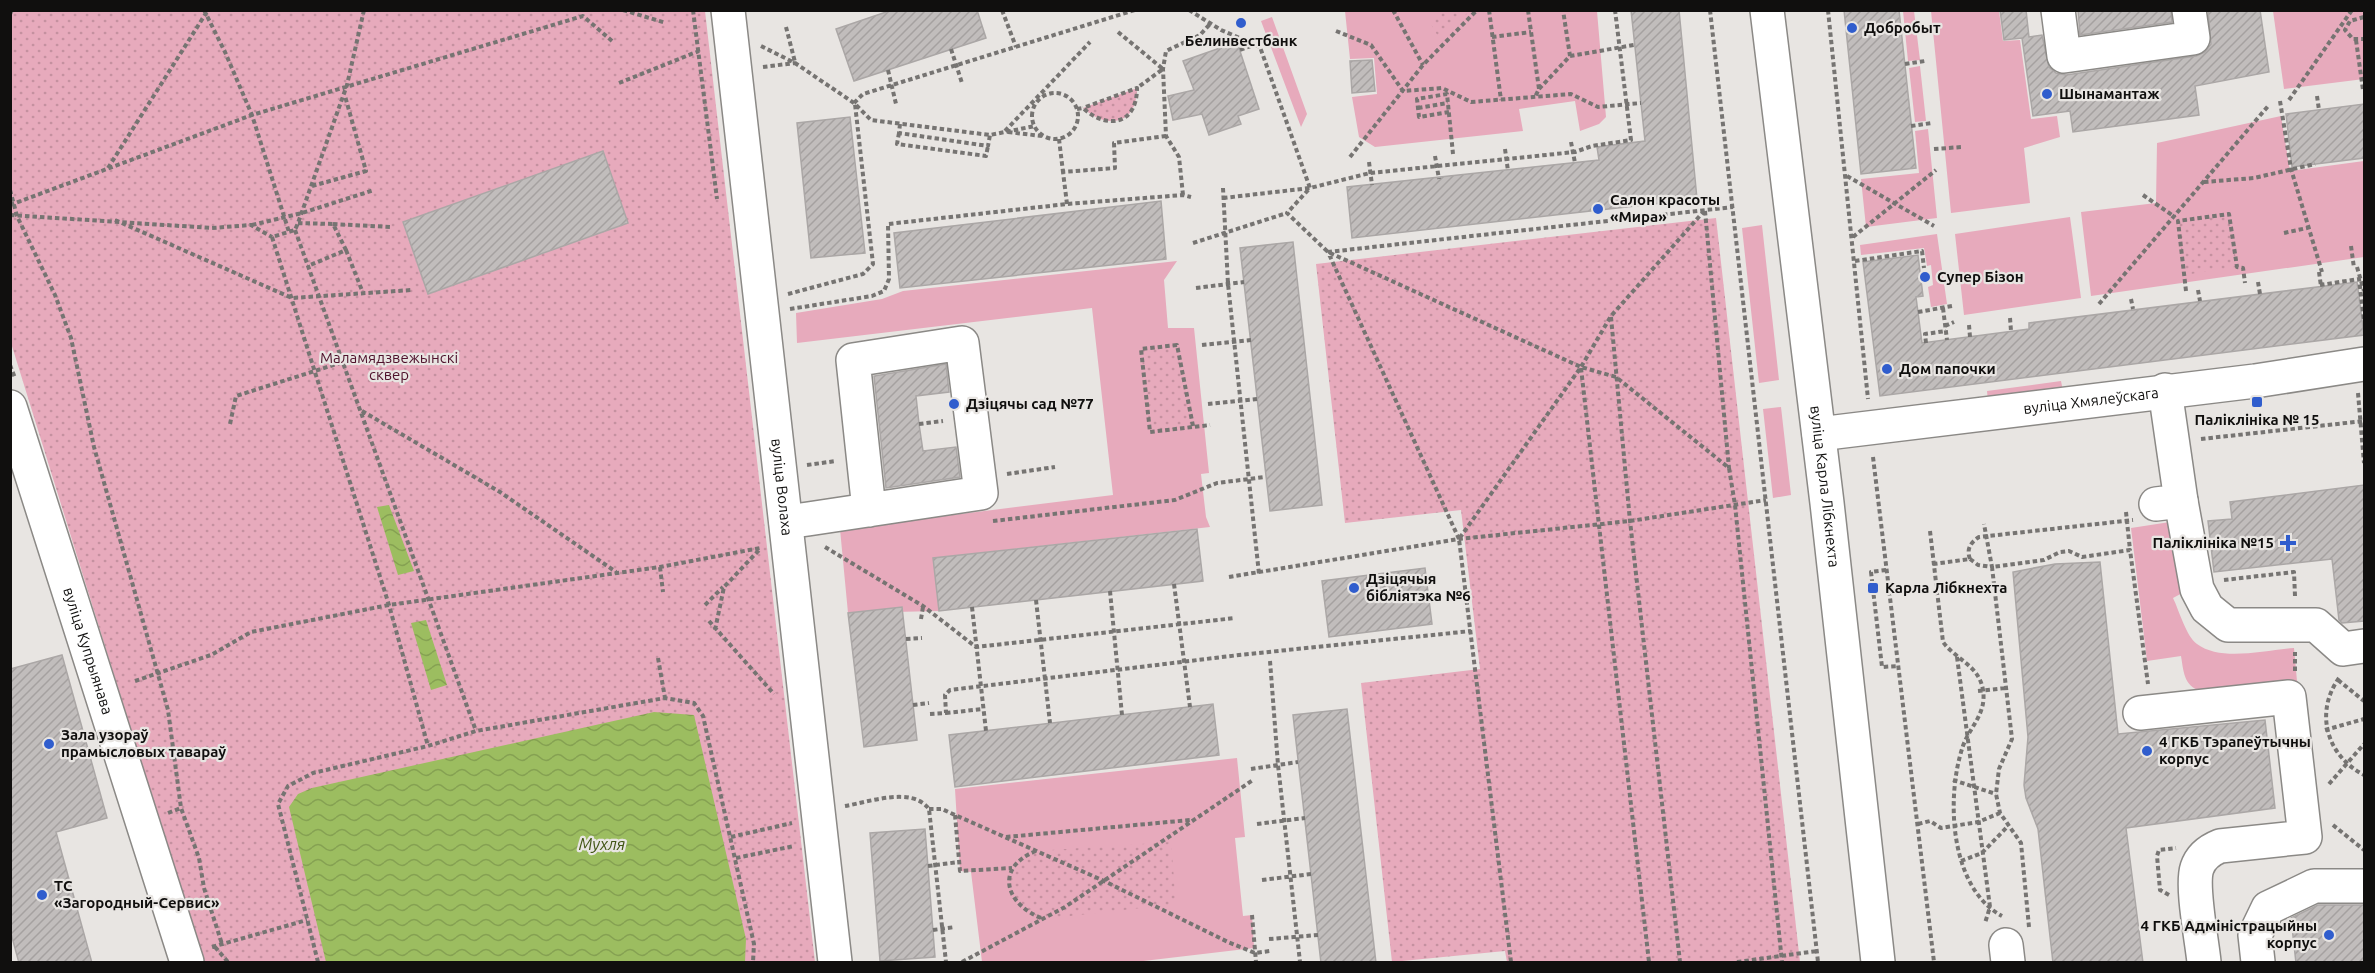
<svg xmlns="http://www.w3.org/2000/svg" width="2375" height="973" font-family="Ubuntu,sans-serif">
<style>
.green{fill:#e7aabc}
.park{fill:url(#park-dots)}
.water{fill:url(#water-waves)}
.building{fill:url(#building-hatch);stroke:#aba7a6;stroke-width:1.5}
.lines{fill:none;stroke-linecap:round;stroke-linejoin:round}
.minor-casing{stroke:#8b8986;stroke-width:36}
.major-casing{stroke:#8b8986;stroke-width:36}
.path{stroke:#767472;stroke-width:4;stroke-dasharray:4.5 3;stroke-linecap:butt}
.minor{stroke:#fff;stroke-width:33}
.major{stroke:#fff;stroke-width:33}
.poi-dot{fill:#305dcd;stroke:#e8e5e2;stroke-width:2}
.labels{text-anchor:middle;stroke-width:4.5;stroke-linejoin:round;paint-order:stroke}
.poi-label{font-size:15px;font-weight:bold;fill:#100f0e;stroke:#e8e5e2;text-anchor:start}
.park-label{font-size:15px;fill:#4e112b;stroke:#e8e5e2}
.street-label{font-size:15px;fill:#100f0e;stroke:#e8e5e2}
.water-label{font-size:16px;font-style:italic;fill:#425615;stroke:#e8e5e2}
</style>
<defs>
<pattern id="park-dots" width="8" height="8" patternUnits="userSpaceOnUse" patternTransform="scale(1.5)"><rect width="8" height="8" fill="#e7aabc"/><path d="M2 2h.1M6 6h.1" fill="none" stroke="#c591a0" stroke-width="1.8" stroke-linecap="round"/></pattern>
<pattern id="water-waves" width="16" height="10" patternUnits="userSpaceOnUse" patternTransform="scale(1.5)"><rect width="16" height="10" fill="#9cbd60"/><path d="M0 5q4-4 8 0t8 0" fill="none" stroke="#85a152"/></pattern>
<pattern id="building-hatch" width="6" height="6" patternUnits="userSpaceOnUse" patternTransform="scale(1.5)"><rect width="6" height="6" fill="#c1bdbc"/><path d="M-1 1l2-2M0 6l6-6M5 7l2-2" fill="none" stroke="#a5a1a0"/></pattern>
</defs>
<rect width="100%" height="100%" fill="#e8e5e2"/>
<path class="green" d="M1345,11H1597L1606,117L1599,124L1580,131L1575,101L1519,109L1523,131L1375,147L1359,137L1352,97L1377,94L1374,58L1350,59Z
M1903,11H1914L1920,60L1908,61Z
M1931,11H1999L2003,41L2020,40L2031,119L2057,116L2060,137L2024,148L2030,203L1951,213Z
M2273,11H2364V79L2284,89Z
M1272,17L1307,114L1301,127L1261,21Z
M1920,66L1926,121L1915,122L1909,68Z
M2281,116L2290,171L2364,161V257L2091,296L2081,212L2156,203L2157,143Z
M1928,129L1937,218L1866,227L1861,179L1919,173L1915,131Z
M2070,217L2081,298L1964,315L1955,234Z
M1762,225L1779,380L1759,383L1742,228Z
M1937,234L1947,304L1931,307L1928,287L1933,285L1931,265L1927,266L1924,248L1861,255L1860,245Z
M1177,261L1164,280L1168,328H1194L1209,473L1201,474L1206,517L1210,527L934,558L939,611L848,613L840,529L1113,495L1092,308L797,343L796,313L882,299L903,291Z
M2061,381L2063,391L1988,401L1987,391Z
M1781,407L1791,495L1773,498L1763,409Z
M2170,522L2186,591L2173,598C2179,610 2186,636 2197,644C2221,662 2265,650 2294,648L2297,681L2205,692C2184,688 2184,674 2181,656L2147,661L2131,528Z
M1237,758L1245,837L1235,838L1243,916L1252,915L1254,948L1135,962H982L971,872L960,871L955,789Z"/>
<path class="park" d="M1444,10L1469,12L1439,38L1429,21Z
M10,11H705L815,962H203L11,343Z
M1137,88C1137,125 1107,130 1083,108Z
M2229,214L2237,267L2184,275L2178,221Z
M1716,218L1800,962H1507L1505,951L1392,962L1361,683L1480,669L1461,510L1345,523L1316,264Z
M1177,345L1193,426L1150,432L1141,349Z
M1171,842L1176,904L1044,919C1005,906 994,868 1036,851Z"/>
<path class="water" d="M389,505L414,571L398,575L377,507Z
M426,620L447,685L431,690L411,623Z
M654,712L694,715L746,939L745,962H326L289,807L298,794L312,788Z"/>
<path class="building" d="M892,10H977L986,38L854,81L836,29Z
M1631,10H1679L1697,199L1352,238L1347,187L1599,160L1597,147L1645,141Z
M1844,10H1899L1916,168L1861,174Z
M2000,10H2026L2029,37L2042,35L2049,67L2056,73L2066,75L2196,56L2205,52L2211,44L2208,10H2260L2269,72L2195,86L2199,115L2073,132L2070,111L2033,116L2022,38L2004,40Z
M2078,10H2171L2172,22L2080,35Z
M1237,42L1259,109L1238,116L1241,124L1209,135L1202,114L1173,120L1168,96L1194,90L1183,61Z
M1372,60L1375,91L1352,93L1350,61Z
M2364,104V158L2292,167L2286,114Z
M850,117L865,253L811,258L797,123Z
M603,151L628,223L428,294L403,222Z
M1161,201L1166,259L900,288L894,233Z
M1293,242L1322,505L1270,511L1240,248Z
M1918,255L1923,296L1916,297L1922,343L2029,329V323L2357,282L2364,335L1880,396L1863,262Z
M946,364L949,392L916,396L919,424L923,451L956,447L960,477L886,488L874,376Z
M2364,485V621L2342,623L2339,620L2332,559L2214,572L2208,521L2232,519L2230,502Z
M1197,529L1203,581L939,611L933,558Z
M2100,562L2118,734L2265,720L2275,808L2126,828L2143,963H2053L2038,829L2026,798L2024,785L2028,737L2013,572L2055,564Z
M1425,568L1432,624L1329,637L1322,581Z
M902,607L917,740L864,747L848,613Z
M62,655L107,818L56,832L92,963H19L10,930V669Z
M1213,704L1219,755L955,787L949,735Z
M1347,709L1376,963H1321L1293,715Z
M925,829L935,957L880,961L870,833Z
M2318,905H2364V963H2296L2291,918Z"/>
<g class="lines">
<defs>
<g id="minor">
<path id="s1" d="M728,10L835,962"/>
<path d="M2058,10L2064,56L2193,38L2189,10"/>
<path id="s2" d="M10,407L187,962"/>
<path id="s3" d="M1819,434L2255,381L2364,364"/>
<path d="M2181,501L2197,589L2207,608L2228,625H2316L2343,649L2364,646"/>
<path d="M2156,504L2181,501L2165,390"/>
<path d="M786,522L808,519L981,493L962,343L853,360L869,510"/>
<path d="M2140,713L2289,697L2305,837L2220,846C2210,850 2201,856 2197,868C2191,886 2202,941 2204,962"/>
<path d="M2006,945L2008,962"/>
<path d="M2258,962L2255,935L2268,908L2314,886H2364"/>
</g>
<g id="major">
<path id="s4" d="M1767,10L1827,503L1878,962"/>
</g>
</defs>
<use href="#minor" class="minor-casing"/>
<use href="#major" class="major-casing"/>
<path class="path" d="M204,10L225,52L252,115L289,232
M364,10L347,85L298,223L295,230L272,237L389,605L428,746
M623,10L666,23
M693,10L717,199
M1002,10L1016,47
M1189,10L1221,30L1260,47L1310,188L1287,213L1328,252L1581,367L1616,377L1729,468L1735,505L1782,962
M1393,10L1423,65
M1489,10L1501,100
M1528,10L1539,89L1535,97
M1710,10L1818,962
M1828,10L1868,399
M10,14L12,10
M2364,17L2350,21L2345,30L2353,39H2364
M786,27L795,62
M1336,31L1371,45L1403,91L1442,88L1471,102L1571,94L1598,107L1641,103
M1118,32L1163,69L1137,88
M1492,37L1531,32
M2356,40L2363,90
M761,46L795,63L854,103L871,120L990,135L1035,126
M951,49L962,83
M1240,50L1256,44
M1570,56L1634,45
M1905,64L1925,61
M763,67L795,63
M888,70L896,104
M619,83L699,51
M1539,89L1570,56L1563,10
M1032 116a23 23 0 1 1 46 0a23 23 0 1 1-46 0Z
M2317,96L2319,110
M2289,100L2352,10
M2280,101L2291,169L2322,272
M854,103L863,94L1135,10
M1418,108L1448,103
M1077,109L1083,108C1107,130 1137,125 1137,88L1083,108
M1449,112L1419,117L1417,99L1447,94L1453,154
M900,124L899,133L988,146L990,135
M1911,126L1932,123
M1005,131L1090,42
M1008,132L1042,136
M899,133L897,144L986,156L988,146
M1059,139L1063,172
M1571,142L1575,163
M1505,149L1508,171
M1934,149L1962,147
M1435,156L1439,179
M1350,157L1423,65L1477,10
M1369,162L1372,185
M108,168L208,10
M1847,176L1934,226
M2204,182L2254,178L2315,164
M312,186L366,171L345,96
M1223,188L1228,284L1259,574
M10,190L17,216L55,295L71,338L94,447L168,710L181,808L199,858L204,888L222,944
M1183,195L1179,157L1166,136L1163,69L1166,51L1200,35L1211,23
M2143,195L2175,217
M1223,198L1310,188L1370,173L1575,152L1592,146L1631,140L1615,10
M1067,204L1063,172L1115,168L1114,143L1166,136
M10,205L252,115L583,16L612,41
M1705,211L1729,468
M10,215L212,228L251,225L272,237
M115,220L292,298L412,290
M298,223L333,224L346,250L308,266
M333,224L390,227
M252,225L302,213L374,190
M295,230L476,731
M2284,233L2307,228
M1853,237L1936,170
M1193,243L1287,213
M2351,246L2354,268
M346,250L363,293
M1855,261L1922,251L1924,268
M2357,267L2364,291
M2319,272L2321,286
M2258,282L2260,294
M2320,285L2359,279L2364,320
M1196,288L1244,282
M2198,290L2200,301
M2186,291L2178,221L2229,214L2237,267L2243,268L2245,283
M788,294L863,274L873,264L855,104
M2131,299L2133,309
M2099,304L2269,105
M1943,308L1947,340
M790,309L872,296L884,291L889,279L888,224L1067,204L1183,195L1191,197
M1918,312L1952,306
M1611,317L1630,521L1680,962
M2010,318L2011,331
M1969,325L1970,337
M1945,326L1954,322
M1926,343L1925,334L1946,331
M1202,345L1251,340
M10,365L15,378
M1581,368L1649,962
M2358,393L2364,463
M1208,404L1257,399
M362,411L500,492L616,572
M230,424L236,396L343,362
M919,424L943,421
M1193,426L1177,345L1141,349L1150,432L1210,425
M2201,439L2364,421
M1873,457L1934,962
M807,465L836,461
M1007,474L1055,467
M2126,512L2130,550
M993,521L1175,500L1217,483L1265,477
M1930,531L1943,642C1956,660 1979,665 1983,690C1987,715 1968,728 1962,749C1946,799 1950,888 2002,916
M1459,539L1328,252L1733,207
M825,547L923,606L976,647L1235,618
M1970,559L1978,565L1992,567L1984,524
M1933,564L1970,559C1966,549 1971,542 1979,537L2133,520
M660,567L663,592
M1886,570L1871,572L1882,667L1898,666
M1229,577L1459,539L1630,521L1766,500
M2224,580L2294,572L2295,596
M1174,584L1190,707
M1110,591L1122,715
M1036,600L1050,723
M705,605L723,587
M972,607L986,731
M921,619L923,607
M709,621L774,694
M715,630L724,587L760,549
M906,639L922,638
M1957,657L1990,907L1985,923
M658,658L665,698
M1270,661L1278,765L1300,962
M2295,671V652
M2339,678C2314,713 2327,756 2364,775
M2338,680L2364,701
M135,681L211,655L251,632L389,605L660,567L760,548
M1978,691L2006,688
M913,705L929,703
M946,713L983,709
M930,714L946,713L945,695L950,690L1239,655L1471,631
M2325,730L2364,719
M1251,769L1298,762
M1953,780L1996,794
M2329,784L2364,744
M845,806C869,802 912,786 929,809L946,962
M929,809H942L955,815L1102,880L1228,942L1255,953L1270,951
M168,813L181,808
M955,815L960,871L1012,868
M1257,824L1305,818
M1918,824L1930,821L1941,828L1978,822L2000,813
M2333,825L2364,850
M731,837L792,823
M1006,837L1190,820
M1036,851C993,868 1006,906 1044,919
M736,858L794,846
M1961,861L1982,853L2007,827
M928,866L959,862
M1262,880L1311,874
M2169,895L2160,890L2157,856L2159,850L2176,848
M1252,915L1256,962
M2029,927L2021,843L2000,813L1996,794L1999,769L2012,739L1992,567L2044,560L2060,552L2069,551L2082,557L2130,550L2148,684
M933,930L955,927
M1269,939L1318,935
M212,947L307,920
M215,947L228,962
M318,962L278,804L288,786L313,773L428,746L476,731L665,698L694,703L703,716L754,944L753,962
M962,962L1065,907L1253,780
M1511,962L1459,539L1581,367L1611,316L1705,210
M1737,962L1817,951"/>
<use href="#minor" class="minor"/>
<use href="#major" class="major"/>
</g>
<g class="poi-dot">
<circle cx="1241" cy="23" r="6"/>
<circle cx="1852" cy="28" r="6"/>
<circle cx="2047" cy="94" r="6"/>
<circle cx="1598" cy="209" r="6"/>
<circle cx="1925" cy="277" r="6"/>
<circle cx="1887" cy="369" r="6"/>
<rect x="2251" y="396" width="12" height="12" rx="3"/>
<circle cx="954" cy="404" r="6"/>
<path d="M2285 534h6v6h6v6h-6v6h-6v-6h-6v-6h6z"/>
<circle cx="1354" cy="588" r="6"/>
<rect x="1867" y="582" width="12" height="12" rx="3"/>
<circle cx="49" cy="744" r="6"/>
<circle cx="2147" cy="751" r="6"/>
<circle cx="42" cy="895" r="6"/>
<circle cx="2329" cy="935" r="6"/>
</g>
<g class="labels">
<g class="poi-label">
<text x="1864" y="33">Добробыт</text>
<text x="1241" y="46" text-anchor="middle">Белинвестбанк</text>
<text x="2059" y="99">Шынамантаж</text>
<text x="1610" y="205">Салон красоты<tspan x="1610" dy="17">«Мира»</tspan></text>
<text x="1937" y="282">Супер Бізон</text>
<text x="1899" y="374">Дом папочки</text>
<text x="966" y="409">Дзіцячы сад №77</text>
<text x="2257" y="425" text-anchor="middle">Паліклініка № 15</text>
<text x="2274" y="548" text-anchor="end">Паліклініка №15</text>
<text x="1366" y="584">Дзіцячыя<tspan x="1366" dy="17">бібліятэка №6</tspan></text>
<text x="1885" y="593">Карла Лібкнехта</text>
<text x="61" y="740">Зала узораў<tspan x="61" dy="17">прамысловых тавараў</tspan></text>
<text x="2159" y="747">4 ГКБ Тэрапеўтычны<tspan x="2159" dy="17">корпус</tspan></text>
<text x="54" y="891">ТС<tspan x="54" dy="17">«Загородный-Сервис»</tspan></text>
<text x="2317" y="931" text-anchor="end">4 ГКБ Адміністрацыйны<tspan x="2317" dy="17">корпус</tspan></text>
</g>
<g class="park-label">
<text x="389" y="363">Маламядзвежынскі<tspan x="389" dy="17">сквер</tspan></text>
</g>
<g class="street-label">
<text dy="5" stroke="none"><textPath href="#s3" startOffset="274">вуліца Хмялеўскага</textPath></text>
<text dy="5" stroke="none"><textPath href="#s1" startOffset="480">вуліца Волаха</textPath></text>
<text dy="5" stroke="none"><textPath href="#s4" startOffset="480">вуліца Карла Лібкнехта</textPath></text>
<text dy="5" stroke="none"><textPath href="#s2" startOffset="256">вуліца Купрыянава</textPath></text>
</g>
<g class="water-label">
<text x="602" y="850">Мухля</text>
</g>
</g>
<rect width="2375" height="973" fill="none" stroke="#100f0e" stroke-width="24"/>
</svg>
